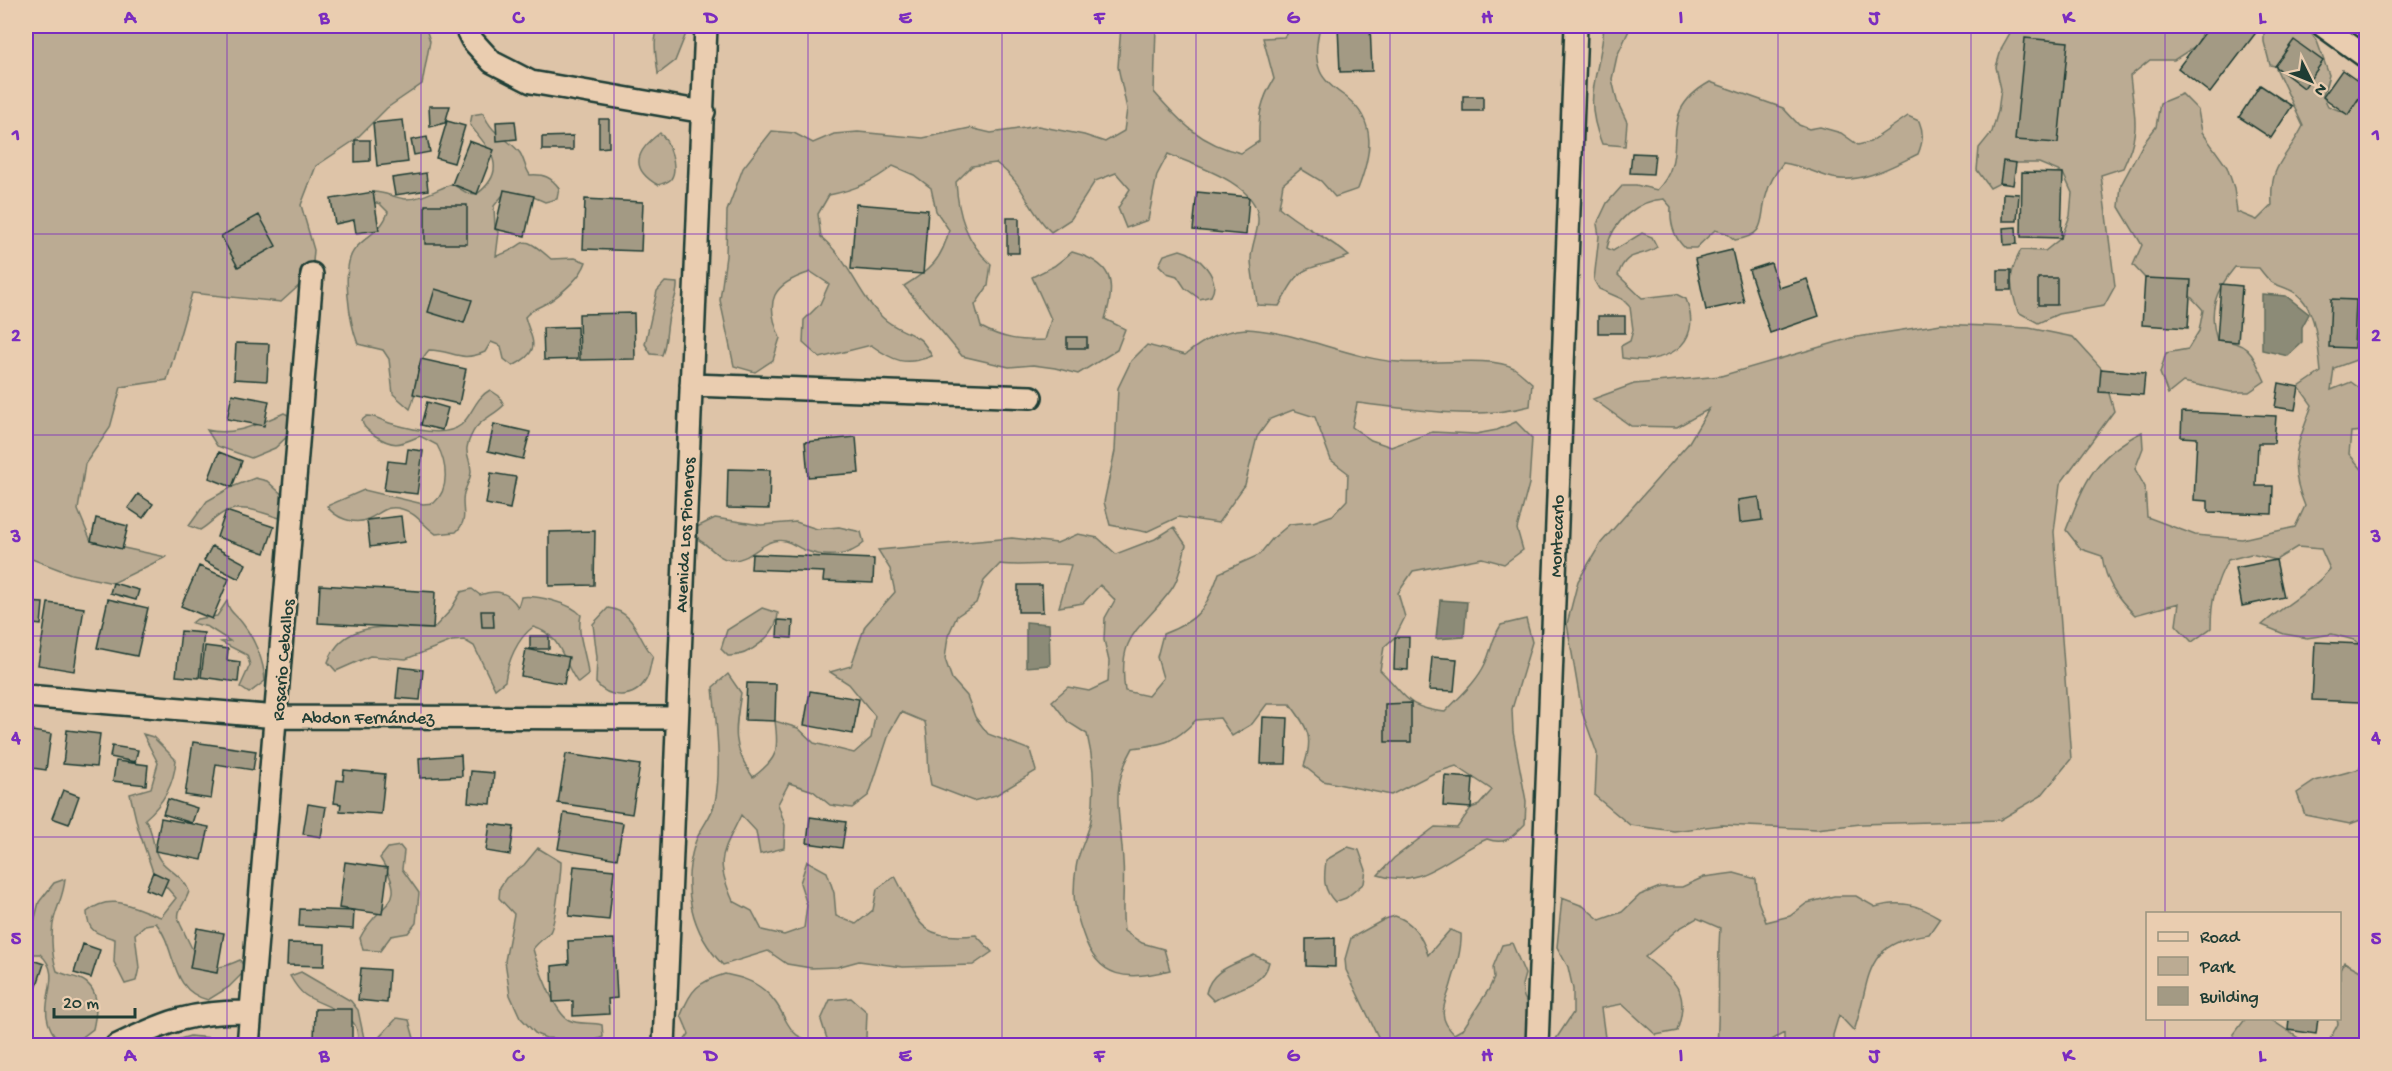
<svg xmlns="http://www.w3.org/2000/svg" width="2392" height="1071" font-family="'Gochi Hand',sans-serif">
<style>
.green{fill:#bbab93;stroke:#6d7464;stroke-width:1.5}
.water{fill:#8c8b77;stroke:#606c5c;stroke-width:1.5}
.building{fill:#a39a84;stroke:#1f3d34;stroke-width:1.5}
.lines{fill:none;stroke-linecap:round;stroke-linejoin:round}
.street-casing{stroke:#1f3d34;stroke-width:26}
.street{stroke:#eacdb0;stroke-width:21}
.grid{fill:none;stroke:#7b2cbf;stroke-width:1.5;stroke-opacity:0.55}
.labels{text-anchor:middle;stroke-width:5;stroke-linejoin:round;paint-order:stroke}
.street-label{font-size:18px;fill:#1f3d34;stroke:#eacdb0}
.neatline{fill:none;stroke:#7b2cbf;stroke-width:2}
.grid-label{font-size:20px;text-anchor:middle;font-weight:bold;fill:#7b2cbf}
</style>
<rect width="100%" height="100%" fill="#dec4a8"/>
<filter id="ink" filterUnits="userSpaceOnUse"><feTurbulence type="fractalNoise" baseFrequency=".0167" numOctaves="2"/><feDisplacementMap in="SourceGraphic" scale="12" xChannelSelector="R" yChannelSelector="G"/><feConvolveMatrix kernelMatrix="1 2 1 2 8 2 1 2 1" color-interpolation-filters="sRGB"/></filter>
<g filter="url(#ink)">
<path class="green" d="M26,26H425L430,41L422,84L387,108L355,140L316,166L301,205L314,250L312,274L281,302L192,293L167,380L121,387L110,428L85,464L78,510L91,541L166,557L113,583L71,574L32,559L26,563Z
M660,26H689L675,61L658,74C657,61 651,37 660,26Z
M1121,26H1156L1154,92C1180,122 1201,144 1241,153L1259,141C1258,116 1261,100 1274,79L1263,38L1284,37L1292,26H1320C1317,41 1314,56 1320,71C1324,81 1337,91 1346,97C1378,122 1371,155 1358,189L1335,197L1321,181L1301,169L1283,184L1279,207C1301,227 1327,236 1349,256C1335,262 1321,264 1308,269C1295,274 1286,294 1279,306L1257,305C1256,290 1251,273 1251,259C1251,245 1259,231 1258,218C1257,183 1194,165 1168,154L1157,175L1148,220L1126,228L1118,208L1130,189L1116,173L1095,181L1071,219L1051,232C1026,208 1027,186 996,163L972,166L956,182C958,214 966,242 991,264L988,286L975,305L981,327C1003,339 1020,341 1045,340L1051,319L1032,277L1054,266L1072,252C1112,263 1117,281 1105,319L1125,329L1117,350L1078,374L1055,368L1033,365L1009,367L962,356L904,286C930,270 942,260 949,230L936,211L931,188L914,175L893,166C873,182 854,190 829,195L818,214L821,237C851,262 856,292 882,317C893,328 905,330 918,338C924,341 928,350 932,356C905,366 895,362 871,345L820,358L803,343L804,320L820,304L829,284L811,272C772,284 764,300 780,338L773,360L755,372L734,366L720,300L726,256L727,211L743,168L772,131L794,133L813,143L834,134L858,132L923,138L970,128L991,133L1038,126L1084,135L1105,142L1124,131L1127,109L1118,67Z
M1604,26H1631L1617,56L1612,79L1617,101L1627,122L1625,146L1602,144C1581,94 1601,73 1604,26Z
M2014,26H2204L2197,45L2174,60H2150L2130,76C2134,118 2142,127 2123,168L2101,175L2115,286L2104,306L2058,314L2038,323L2018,312C2010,285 2007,276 2021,250L2045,251L2061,238L2070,216L2072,193L2063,173L2039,163H2016L2000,183L1990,188L1977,170L1979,148L1992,132L1998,111L2001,89L1996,67L2002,47Z
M2264,26H2305L2317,41L2329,75L2323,96L2328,106L2348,114L2366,90V362L2356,360L2334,368L2331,390L2351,382L2366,393V431L2351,432L2349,454L2366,474V647L2354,640L2332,634L2307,638L2284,634L2262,625C2284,605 2311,592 2330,569L2321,549L2297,547L2276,560L2251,554L2228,560C2215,583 2211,602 2211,628L2192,642L2176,625L2179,603L2135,615C2116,597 2106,582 2102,556L2081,549L2066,530C2085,482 2093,457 2142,432L2143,448L2135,469L2145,487L2147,517L2195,535L2242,539L2295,527L2305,506C2287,462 2297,448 2312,405L2299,387L2321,372C2318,346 2317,304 2292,291C2272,281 2275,289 2259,268L2235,267C2215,291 2208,310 2217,340C2249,342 2252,353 2265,381L2249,392H2231L2183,382L2168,394L2160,373L2166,353L2188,349L2199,331L2203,310C2182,286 2177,281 2145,278L2133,265L2142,245L2119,207L2121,185L2143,144L2156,127L2160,103L2182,94L2198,110L2202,132L2227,167L2234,188L2237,212L2257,220L2272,205C2269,163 2286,160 2303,126L2275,66L2270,65L2264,42Z
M1710,82L1783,108L1799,125L1809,129L1820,127L1841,133L1858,145L1870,142L1908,116L1919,121C1924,133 1923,142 1918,154C1893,166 1862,184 1833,178C1816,174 1801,165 1783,163C1775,173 1769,184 1766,196C1759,220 1768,235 1735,240L1726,233L1715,230L1696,248H1685C1673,237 1670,223 1671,207L1664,199C1638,200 1612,222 1607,248L1613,251L1642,233L1652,237L1657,247C1639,259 1627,249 1618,275L1642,298L1676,294L1686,299C1705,347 1663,366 1622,358L1621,346L1630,341L1633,330L1630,307L1622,299L1599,289L1594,280L1599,236L1597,224L1607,203L1623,185H1636L1657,190C1694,152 1651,115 1710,82Z
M483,113C494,138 507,136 520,153C524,159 525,168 530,175C544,174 551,177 559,188L557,199L545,202L529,195L502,196L494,206L495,229L499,232L496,256C529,248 516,228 551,259L575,258L586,262C581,277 565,290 552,300C542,307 533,307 525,317C532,342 543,350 513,366L504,359L501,346L491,342L485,352C459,363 453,350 429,350C412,368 420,388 410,409L393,394L389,359L383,350L358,344C350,324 340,266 355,249C367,235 382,231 388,212L380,204L369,201L373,192C386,192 394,198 406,199C423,199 437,189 452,184L467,193L477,194C510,169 489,149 470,125L472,115Z
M660,133C669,141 679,167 671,179C668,183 662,183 658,185C628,168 637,150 660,133Z
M1180,250C1198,254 1222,278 1211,296L1200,299L1185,288L1177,276L1167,273L1159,265L1164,255Z
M665,282L677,283C678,296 672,303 669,316C666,330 667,342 662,355L651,354L645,344L657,291Z
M1941,324L2029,328L2073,337L2102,369L2114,411L2060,484L2054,532L2071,759L2041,796L2000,820L1861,824L1816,829L1722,825L1674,831L1630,825L1595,796L1597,753L1582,712L1567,624L1578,581L1601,543L1688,444L1709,409L1677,427L1631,426L1593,399L1634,384L1721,376L1851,338Z
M1246,329C1296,331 1350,359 1399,362C1429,365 1492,355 1514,368C1520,372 1526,378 1532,383L1530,406C1474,421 1414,409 1357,403L1352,427L1371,440L1391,447L1432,432L1476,434L1497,430L1516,422L1532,438L1529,484L1517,529L1523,550L1504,564L1482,558L1413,571L1398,593L1405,617L1395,637L1384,647L1380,670C1407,696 1405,708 1445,712C1459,697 1476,683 1485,664C1492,649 1491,641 1501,625L1526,619L1532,642L1512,709L1513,732L1526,801L1525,824C1512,837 1505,846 1487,839C1448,855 1422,890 1378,875L1394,858L1435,827L1457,828L1471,808L1479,805L1492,790L1456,766L1434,773L1391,795L1323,781L1304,766C1314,737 1308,728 1290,704H1267L1252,724L1232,736L1220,718L1196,720C1174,743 1164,744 1133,748C1108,791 1121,816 1123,861C1125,885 1121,907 1124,931L1142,943L1164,949L1170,970C1128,981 1098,980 1083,934C1074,909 1072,895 1076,868C1078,851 1088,836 1091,820C1096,790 1094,763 1087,734L1068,722L1052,701L1068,687L1089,691L1108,682L1109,661L1104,640L1105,618L1115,600L1100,585L1083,603L1059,607L1071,565C1046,562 1026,567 1000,564L984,581L976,603L957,616L948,636L945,659L952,679L967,696L975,717L988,734L1030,750L1036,771L996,795L973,801L931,785C926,763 930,744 925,722L901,712L890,731L869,795L852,808L830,805L813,791L789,783L778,804L785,825L784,848L760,854L756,831L741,815C722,855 714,858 733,901L752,911L762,930L784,935L804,928L807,905L800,883L807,861L827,872L834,893L836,916L856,924L873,910L877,889L895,876C919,921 916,941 976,935L992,952L973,965L903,967L859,961L837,967L811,968L787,964L768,951L723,965C691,932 681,888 695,843C700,828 712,817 715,802C722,768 716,722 713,687L728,674L741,693C735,729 731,746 753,777C778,759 779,750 775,721L798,728L814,743L854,753L871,738L875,716L849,684L830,672L851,666L865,626L895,592L890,569L878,550L1012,538L1057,543L1078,534L1098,538L1116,554L1155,539L1174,527L1186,545C1182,559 1180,578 1171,590C1141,631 1117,632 1125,691L1148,696L1163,678L1157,657L1163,634C1198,621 1207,608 1219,573L1259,555L1272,539L1290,524L1313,522L1333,515L1347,500L1348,473L1331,460L1315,417L1293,410L1270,419L1257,437L1245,485L1218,523L1178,517L1146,532L1110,525L1104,502L1115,451L1118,388L1131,361L1147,345L1185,355C1205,339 1221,331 1246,329Z
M490,390L499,396L504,405C495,415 479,420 473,432C461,455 470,453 471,471C471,479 466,486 464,493C460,508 470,519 456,532L436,534C425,527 415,512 402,509C386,504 381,514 368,519C354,526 334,517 327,506L364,490L423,504L434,503C450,489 447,463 437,445L420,436C399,445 394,448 374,435C368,430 363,428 362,420L367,416C377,416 384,422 393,424C411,429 445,438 461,425C473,414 475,398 490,390Z
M284,413L294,418L293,431L275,448L251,458L217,446L207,430C234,437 260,423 284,413Z
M255,478L267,481L286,498L284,519C266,515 247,504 227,511C218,514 209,525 200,530L189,526L207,501L232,487Z
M715,518L761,525L796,522L817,529L839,527L861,532L864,543C849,557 826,558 807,551C800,549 793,543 785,541C763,536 752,562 730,560C717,558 710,546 699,540L695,528Z
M472,589L480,595C497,589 509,592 518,607L521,597C536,595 571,603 581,615C576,635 587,654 588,675L578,683C562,662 563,635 533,627C517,639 508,661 505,681L495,689L474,646L464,640L452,641L406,659L370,656L336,671L328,662C345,616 393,629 433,629L450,611L461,592Z
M227,601C229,613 236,614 243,624C255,640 264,661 265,681L249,693L240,687L250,665L247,655L221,642L230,641L208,627L192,623L197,619L217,616Z
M608,608C636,612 637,638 653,656C650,663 650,674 646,680C634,700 609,699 596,683L597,657L593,624Z
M762,608L778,613C777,635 749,657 728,656L721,649L727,630Z
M143,734L153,737L176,760C174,784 163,804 145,819C155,832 151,848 160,860C170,872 183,876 189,891C187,899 181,906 179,912C177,922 182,926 185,934C200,966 205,976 240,960L246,970L229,987L208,1000C169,991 177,948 156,923L145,925L135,934L139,968L136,981L125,984L114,962L115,939C98,934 87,932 87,912C112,891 135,909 161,917L176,898L153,872L138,828L130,794L151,788L158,763Z
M2366,759V818L2350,824L2305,815L2297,793L2315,781L2359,769Z
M400,846L404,851L402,869L419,893L416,923L408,933L391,936L380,951L363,950L360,938C380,898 411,908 380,858L388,848Z
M1348,847L1359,850L1366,870L1364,883L1346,898L1335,902C1322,888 1324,878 1326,860Z
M538,848L561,862C561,873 555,925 550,932C545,938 538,942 533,949C537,964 555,1014 569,1020C578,1025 591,1022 602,1025L603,1037L593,1041L546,1038L536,1034L520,1017L510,995L505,961L514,914L499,898L500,887L506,878L524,865Z
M1734,873L1756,879L1758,901L1766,922L1790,916L1807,903L1834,896H1856L1875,907C1901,900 1917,904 1940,918L1929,934C1860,943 1872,979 1854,1031L1839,1015L1833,1035V1045H1784V1033L1763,1045H1717C1720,1006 1717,968 1720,928L1697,918L1678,929L1645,957C1675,982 1691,990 1677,1031L1656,1035L1622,1004L1601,1008L1606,1045H1552L1573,1013V989L1568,967L1557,947L1562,898L1583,906L1600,920L1622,912L1640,895L1660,887H1682L1704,877Z
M65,879C64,892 60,900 56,912C50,929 51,954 57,971C65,975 72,976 80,979C101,988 97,1011 93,1029L72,1045L60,1042C27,1007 69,980 40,954H26V936L33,926L39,902L54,883Z
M1395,916C1414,922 1422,937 1428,955L1450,930L1461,934C1462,946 1456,969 1452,981C1447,1002 1434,1014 1454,1034L1463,1029L1489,989L1494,978L1493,967L1502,945L1512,943L1525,974L1522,985L1524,997L1529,1007L1530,1046L1382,1045L1346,970L1345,959L1351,938L1385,919Z
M1254,955L1269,962C1264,987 1233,988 1214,1001L1206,993C1211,969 1234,965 1254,955Z
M2344,962L2366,974V1045H2231L2234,1034L2246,1018L2270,1019L2303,1041L2327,1044L2338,1024L2337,1019L2340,1018V970Z
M301,972L351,1001L358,1010L365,1043L363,1045H356C367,1013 322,1007 305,995C298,990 294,983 290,976Z
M725,974C739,977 752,980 764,990C793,1014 779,1043 828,1042L821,1020L830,1000L851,998L867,1012L866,1037L870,1045H681L689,1034L681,1015C691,989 698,982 725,974Z
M397,1018L409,1020L415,1042L419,1045H372Z
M190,1036C206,1038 221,1037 236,1045L155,1046Z"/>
<path class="water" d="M2262,294L2286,296L2309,314L2302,327V343L2288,356L2262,350Z
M1440,600L1467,602L1464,637L1436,639Z
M1026,622L1049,624L1050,665L1026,667Z"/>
<path class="building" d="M604,26H657V29Z
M1182,26H1197V30L1182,31Z
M1338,26H1370L1372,71L1340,72Z
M2210,26H2261L2210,93L2178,68Z
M2025,38L2068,42L2058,143L2015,140Z
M2294,40L2323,61L2304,88L2275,66Z
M2342,70L2366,87L2348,115L2323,97Z
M2260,85L2292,106L2271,138L2239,117Z
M1463,96H1483V111H1463Z
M429,106H450L445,123L430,127Z
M599,119H609V147L599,148Z
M403,120L408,162L377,166L373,123Z
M447,121L465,126L454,163L436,158Z
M515,121L517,139L497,141L496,122Z
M573,136V150H542V137Z
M427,137L430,152L414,155L411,140Z
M355,140H370V161L355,162Z
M469,141L494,150L477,194L452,184Z
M1632,153L1655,154L1653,174L1630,173Z
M2003,161L2016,163L2013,185L2000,183Z
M2022,172L2063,173L2061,238L2021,237Z
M426,173L428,190L395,195L392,178Z
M504,190L534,196L525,236L495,229Z
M373,192L379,230L356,233L354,220L335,224L331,199Z
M1197,192L1249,197L1246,235L1193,230Z
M2003,193L2019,194L2017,221H2002Z
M585,199L643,202L641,251L583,249Z
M856,204L928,210L923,274L851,269Z
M425,205H467V244H425Z
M259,215L276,246L238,267L221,236Z
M1007,218H1019V253H1007Z
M2016,227L2017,244L2004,245L2003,228Z
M1732,250L1744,302L1706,310L1695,259Z
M1771,263L1779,288L1807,279L1819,316L1770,333L1749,270Z
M1998,270H2011V290H1998Z
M2038,278H2057V305H2038Z
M2145,278L2191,280L2188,328L2142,325Z
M2221,284L2242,286L2238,342L2217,340Z
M435,289L472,300L464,323L428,312Z
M2331,299L2356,300L2354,348L2329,347Z
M634,313L635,359L580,360L579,314Z
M1598,316H1625V333H1598Z
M577,327L578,359L544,360L543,328Z
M1067,337H1087V348H1067Z
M236,343L269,344L267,381L234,379Z
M421,359L466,369L459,404L413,394Z
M2101,369L2145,373L2143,395L2099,392Z
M2279,383L2299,387L2295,410L2275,407Z
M232,394L269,401L264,426L227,419Z
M427,402L448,408L442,430L421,425Z
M2182,412L2276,416L2274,443H2258L2256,486H2273L2272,514L2208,512V501L2194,500L2197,438L2181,437Z
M494,424L530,432L523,459L488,451Z
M856,437L859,473L808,477L805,442Z
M408,449L423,451L417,494L384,490L388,461L406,463Z
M219,452L242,461L232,487L209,478Z
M728,469L770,470L769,509L727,508Z
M491,473L516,477L510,509L486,504Z
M138,494L153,504L143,518L128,508Z
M1759,497L1762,520L1740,523L1738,500Z
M226,511L274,527L265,553L217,537Z
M401,516L404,542L370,547L367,520Z
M96,518L128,526L122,549L91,541Z
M595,531L594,585L549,586V532Z
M212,546L246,564L239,579L204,561Z
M752,554L874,559L873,583L823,581L824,572L751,569Z
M2276,560L2284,597L2242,606L2235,568Z
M199,566L229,579L212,619L181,606Z
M113,583L139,590L136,600L110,593Z
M320,585L435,592L433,629L318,623Z
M1018,585H1042L1043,612H1018Z
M108,599L148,608L137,656L97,648Z
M26,602L43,603L41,625L26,623Z
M48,603L84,608L74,671L38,665Z
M481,611H493L494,627H482Z
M778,620L793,621L792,638L777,637Z
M181,631L204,633L199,678L176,676Z
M530,636H549V649H530Z
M1395,637H1409L1408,670L1394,669Z
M2315,642L2363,644L2360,702L2312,700Z
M205,646L228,649L227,660L240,662L238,682L201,677Z
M526,649L569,657L564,684L521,676Z
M1432,657L1457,659L1454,691L1429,690Z
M399,667L423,670L420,700L396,698Z
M747,683L776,684L775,721L745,720Z
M810,691L859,699L853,734L804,725Z
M1411,703V742H1385V704Z
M1263,717L1288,718L1286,764H1261Z
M26,730L51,734L46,770L26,767Z
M67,730L100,734L96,767L63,764Z
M193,742L256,751L253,770L216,764L211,799L185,795Z
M112,746L138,750L135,762L110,757Z
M566,754L640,765L632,814L558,803Z
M461,755L462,776L420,778L419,758Z
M116,761L148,765L146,785L113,781Z
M344,770L385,774L381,814L340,811L341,804L334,803L337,780L343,781Z
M471,771L494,773L491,804L468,802Z
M1445,776L1473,778L1471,808L1443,806Z
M63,790L79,796L69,824L52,818Z
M168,799L197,808L192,823L163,814Z
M308,804L326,807L321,837L303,834Z
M564,813L623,823L617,859L558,849Z
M810,817L846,822L842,848L807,843Z
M161,818L209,827L202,860L155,851Z
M490,824L514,827L510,855L486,851Z
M345,862L388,868L382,914L339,908Z
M574,866L614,870L609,920L569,916Z
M153,872L168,879L161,895L146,889Z
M300,909L354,911L353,929L299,926Z
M197,928L224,933L217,973L190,968Z
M1335,938V967L1306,966V939Z
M614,939L617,998L608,999L609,1014L573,1016V1001L553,1002L552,966L569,964L568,941Z
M288,943L325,944L324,966L287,965Z
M83,944L100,950L91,978L74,973Z
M26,958L44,964L32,1000L26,998Z
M361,968L389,970L387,1003L358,1000Z
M315,1009H352V1041L314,1040Z
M2289,1018H2318L2316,1034L2288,1030Z
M203,1039L221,1046H201Z"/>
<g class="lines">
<defs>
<path id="street" d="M465,26L472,40L492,62L531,82L704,112
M2323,26L2366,57
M691,385L1031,397
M26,696L278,717L675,718
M116,1046C167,1021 192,1011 250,1012
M248,1046L312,274
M664,1046L706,26
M1537,1046L1576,26"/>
</defs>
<use href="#street" class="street-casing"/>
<use href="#street" class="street"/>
</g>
</g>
<path class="grid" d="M227,26V1046M421,26V1046M614,26V1046M808,26V1046M1002,26V1046M1196,26V1046M1390,26V1046M1584,26V1046M1778,26V1046M1971,26V1046M2165,26V914M26,234H2366M26,435H2366M26,636H2366M26,837H2366M2165,1018V1046"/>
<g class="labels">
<g class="street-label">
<text transform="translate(684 535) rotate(-87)" y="6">Avenida Los Pioneros</text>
<text transform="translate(1556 536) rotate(-88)" y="6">Montecarlo</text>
<text transform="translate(282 660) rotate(-85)" y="6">Rosario Ceballos</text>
<text x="368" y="723">Abdon Fernández</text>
</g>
</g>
<rect width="2392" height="1071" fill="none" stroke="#eacdb0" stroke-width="66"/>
<rect x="2146" y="912" width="195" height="108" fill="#eacdb0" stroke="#99937e" stroke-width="1.5"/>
<rect x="2158" y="932" width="30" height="9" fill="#eacdb0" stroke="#99937e" stroke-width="1.5"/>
<text x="2200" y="942" font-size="18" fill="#1f3d34">Road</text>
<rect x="2158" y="957" width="30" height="18" fill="#bbab93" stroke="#99937e" stroke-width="1.5"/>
<text x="2200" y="972" font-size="18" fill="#1f3d34">Park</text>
<rect x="2158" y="987" width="30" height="18" fill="#a39a84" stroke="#99937e" stroke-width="1.5"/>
<text x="2200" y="1002" font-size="18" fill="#1f3d34">Building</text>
<g transform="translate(2311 81) rotate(133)" stroke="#eacdb0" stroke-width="4.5" paint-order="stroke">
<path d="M0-4.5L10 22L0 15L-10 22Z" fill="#1f3d34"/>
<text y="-9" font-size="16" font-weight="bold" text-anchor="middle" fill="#1f3d34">N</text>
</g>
<path d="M54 1008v9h81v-9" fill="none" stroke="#1f3d34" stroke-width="3"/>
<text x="63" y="1008" font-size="18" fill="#1f3d34" stroke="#eacdb0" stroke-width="4.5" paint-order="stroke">20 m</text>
<rect x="33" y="33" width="2326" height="1005" class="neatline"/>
<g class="grid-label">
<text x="130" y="23">A</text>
<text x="324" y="23">B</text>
<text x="518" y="23">C</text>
<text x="711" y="23">D</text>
<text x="905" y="23">E</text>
<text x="1099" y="23">F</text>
<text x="1293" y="23">G</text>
<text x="1487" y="23">H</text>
<text x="1681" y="23">I</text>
<text x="1874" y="23">J</text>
<text x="2068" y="23">K</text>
<text x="2262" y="23">L</text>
<text x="16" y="140">1</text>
<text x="2376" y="140">1</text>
<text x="16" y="341">2</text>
<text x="2376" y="341">2</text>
<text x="16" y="542">3</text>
<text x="2376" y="542">3</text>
<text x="16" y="743">4</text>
<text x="2376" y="743">4</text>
<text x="16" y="944">5</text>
<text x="2376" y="944">5</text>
<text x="130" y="1061">A</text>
<text x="324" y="1061">B</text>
<text x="518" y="1061">C</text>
<text x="711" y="1061">D</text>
<text x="905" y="1061">E</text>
<text x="1099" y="1061">F</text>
<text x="1293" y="1061">G</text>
<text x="1487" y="1061">H</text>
<text x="1681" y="1061">I</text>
<text x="1874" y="1061">J</text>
<text x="2068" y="1061">K</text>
<text x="2262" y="1061">L</text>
</g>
</svg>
